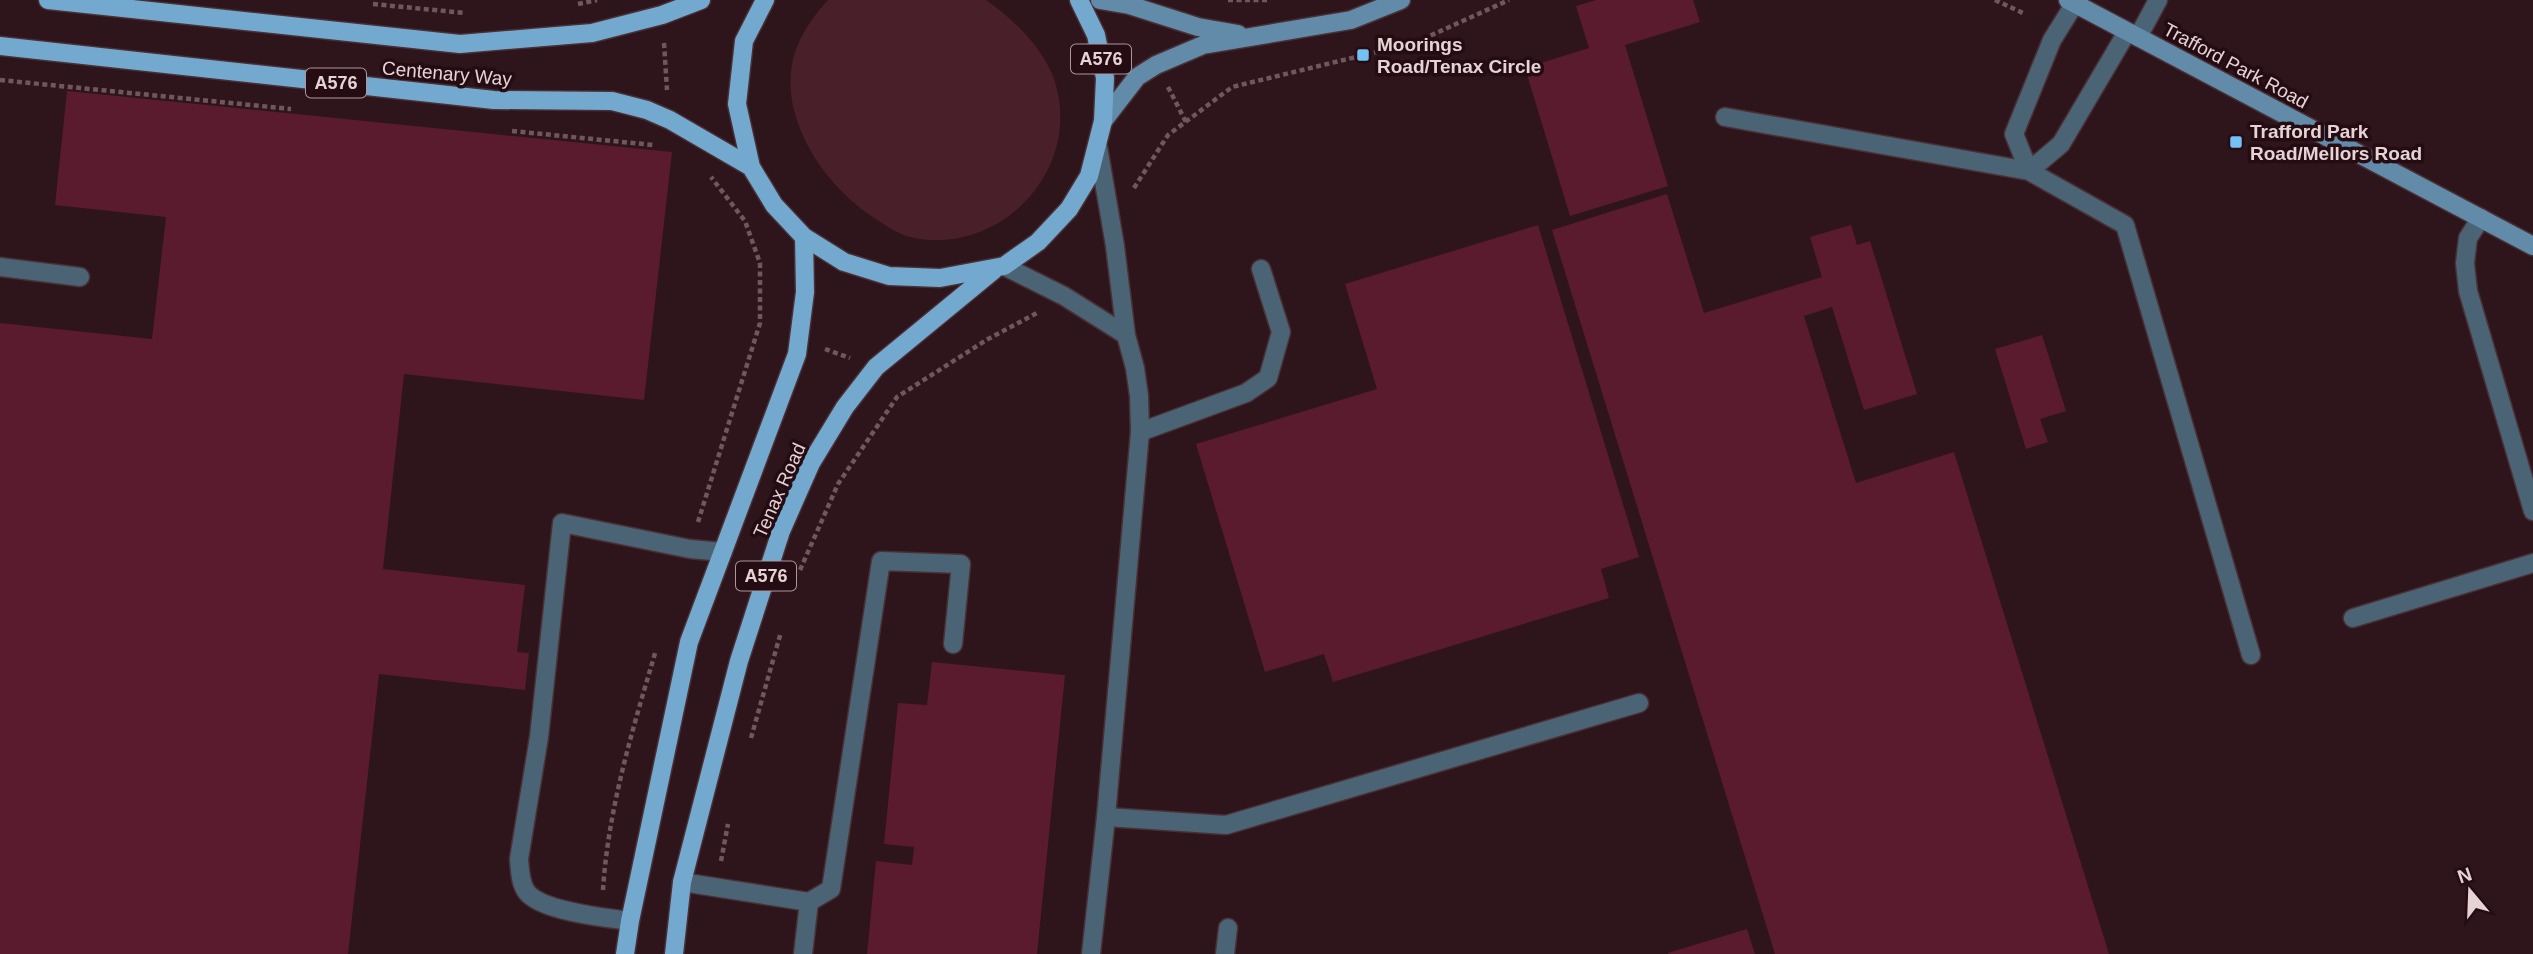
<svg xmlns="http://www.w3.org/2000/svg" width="2533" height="954" font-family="Arial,sans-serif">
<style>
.green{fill:#491f2a}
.building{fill:#5a1b2e}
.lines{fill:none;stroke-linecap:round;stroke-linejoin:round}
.lane-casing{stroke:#483035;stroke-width:21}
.street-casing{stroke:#483035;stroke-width:21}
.secondary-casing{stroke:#483035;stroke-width:21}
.primary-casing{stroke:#483035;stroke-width:21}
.path{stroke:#6f585d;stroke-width:4.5;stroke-dasharray:5 3.5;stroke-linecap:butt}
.lane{stroke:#4a6375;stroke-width:18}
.street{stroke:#4a6375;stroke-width:18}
.secondary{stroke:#618ba8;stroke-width:18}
.primary{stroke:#73a9cf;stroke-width:18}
.poi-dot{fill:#73c1f5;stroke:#240c12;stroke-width:2.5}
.labels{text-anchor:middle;stroke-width:7;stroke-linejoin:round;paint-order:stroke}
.shield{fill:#240c12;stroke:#ab979b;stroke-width:2}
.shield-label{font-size:18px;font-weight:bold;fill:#e5d3d6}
.poi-label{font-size:19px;font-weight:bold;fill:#e5d3d6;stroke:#240c12;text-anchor:start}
.street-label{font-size:19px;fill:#e5d3d6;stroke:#240c12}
</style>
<rect width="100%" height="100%" fill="#2e151b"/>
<path class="green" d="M828,0H986C1014,20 1042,46 1054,79C1084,167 1003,255 914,238C897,235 881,222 867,213C839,193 814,163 801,131C780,80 791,40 828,0Z"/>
<path class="building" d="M1596,0H1693L1700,22L1625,45L1668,186L1570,216L1525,68L1589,48L1576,6Z
M67,91L672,152L644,400L404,374L383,569L525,585L517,652L529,653L525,690L379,674L348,954H0V323L152,339L166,217L55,205Z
M1667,194L1704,313L1822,277L1810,237L1851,225L1857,245L1870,241L1917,394L1864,410L1832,307L1804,316L1856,483L1954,452L2109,954H1775L1552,230Z
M1538,225L1639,557L1601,569L1609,598L1333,682L1324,654L1265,672L1196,444L1377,389L1345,284Z
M2042,335L2066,411L2040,419L2048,442L2026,449L1995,349Z
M932,662L1065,675L1037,954H867L876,861L912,865L914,847L884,844L898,703L927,705Z
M1747,929L1755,954H1668V953Z"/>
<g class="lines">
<defs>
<path id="lane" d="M2138,37L2158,0
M1725,117L2029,171L2125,225L2251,655
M2029,171L2014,134L2052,40L2075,3
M2029,171L2061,144L2127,32
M0,267L80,277
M1140,432L1246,393L1268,378L1281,332L1261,269
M2353,618L2533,563
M1106,817L1226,825L1639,703
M682,882L809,902L831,889L881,561L961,564L953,644
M630,921C606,918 539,911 526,891C520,882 520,870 519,859L539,737L562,523L690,549L723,552
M803,954L809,902
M1225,954L1228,928"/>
<path id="street" d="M2481,218L2468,238L2465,263L2468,291L2533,511
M1004,266L1064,296L1126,335
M1091,954L1106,817L1140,432L1139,396L1135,368L1126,335L1115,246L1098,147"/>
<path id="secondary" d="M1100,0L1129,5L1198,27L1238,34
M2068,0L2533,246
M1103,121L1137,77L1156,65L1203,45L1351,20L1401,0"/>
<path id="primary" d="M48,0L460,44L592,33L662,15L701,0
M765,0L744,41L737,104L751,167L774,205L804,237L844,262L889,276L940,278L1004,266L1038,242L1069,209L1089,176L1103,121L1105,78L1096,35L1079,0
M0,46L494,100L612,101L647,110L670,120L751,167
M625,954L630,921L689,642L797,354L805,292L804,237
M674,954L682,882L739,661L781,531L811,463L845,407L876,367L994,270"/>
</defs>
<use href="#lane" class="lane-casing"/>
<use href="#street" class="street-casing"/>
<use href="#secondary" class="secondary-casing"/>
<use href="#primary" class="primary-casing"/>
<path class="path" d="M1228,0H1270
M1995,0L2023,13
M373,4L465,13
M578,4L597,0
M664,43L667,90
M0,80L291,109
M1168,87L1186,122
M512,131L653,145
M1134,188L1168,135L1232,87L1414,43L1509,0
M825,349L850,358
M698,522L760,323V263L745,221L711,177
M800,570L838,484L897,397L988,339L1037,313
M751,738L781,632
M721,861L728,824
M603,890C608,809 633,728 656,650"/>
<use href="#lane" class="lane"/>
<use href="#street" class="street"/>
<use href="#secondary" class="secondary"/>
<use href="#primary" class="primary"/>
</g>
<g class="poi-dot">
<rect x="1356" y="48" width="14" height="14" rx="3.5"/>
<rect x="2229" y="135" width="14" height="14" rx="3.5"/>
</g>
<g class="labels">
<g class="shield">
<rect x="1071" y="44.5" width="60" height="29" rx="5"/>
<rect x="306" y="68.5" width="60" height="29" rx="5"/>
<rect x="736" y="561.5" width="60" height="29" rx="5"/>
</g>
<g class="shield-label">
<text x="1101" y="65">A576</text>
<text x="336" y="89">A576</text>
<text x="766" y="582">A576</text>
</g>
<g class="poi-label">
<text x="1377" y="51">Moorings<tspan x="1377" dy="22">Road/Tenax Circle</tspan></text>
<text x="2250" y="138">Trafford Park<tspan x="2250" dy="22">Road/Mellors Road</tspan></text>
</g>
<g class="street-label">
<text transform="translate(2236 65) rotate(28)" y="7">Trafford Park Road</text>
<text transform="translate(447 73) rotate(5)" y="7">Centenary Way</text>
<text transform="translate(779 490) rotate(-66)" y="7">Tenax Road</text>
</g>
</g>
<g transform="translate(2470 891) rotate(341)" stroke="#240c12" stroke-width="5" paint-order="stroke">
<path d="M0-5L12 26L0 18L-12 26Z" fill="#e5d3d6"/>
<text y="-10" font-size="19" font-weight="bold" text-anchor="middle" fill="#e5d3d6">N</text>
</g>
</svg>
